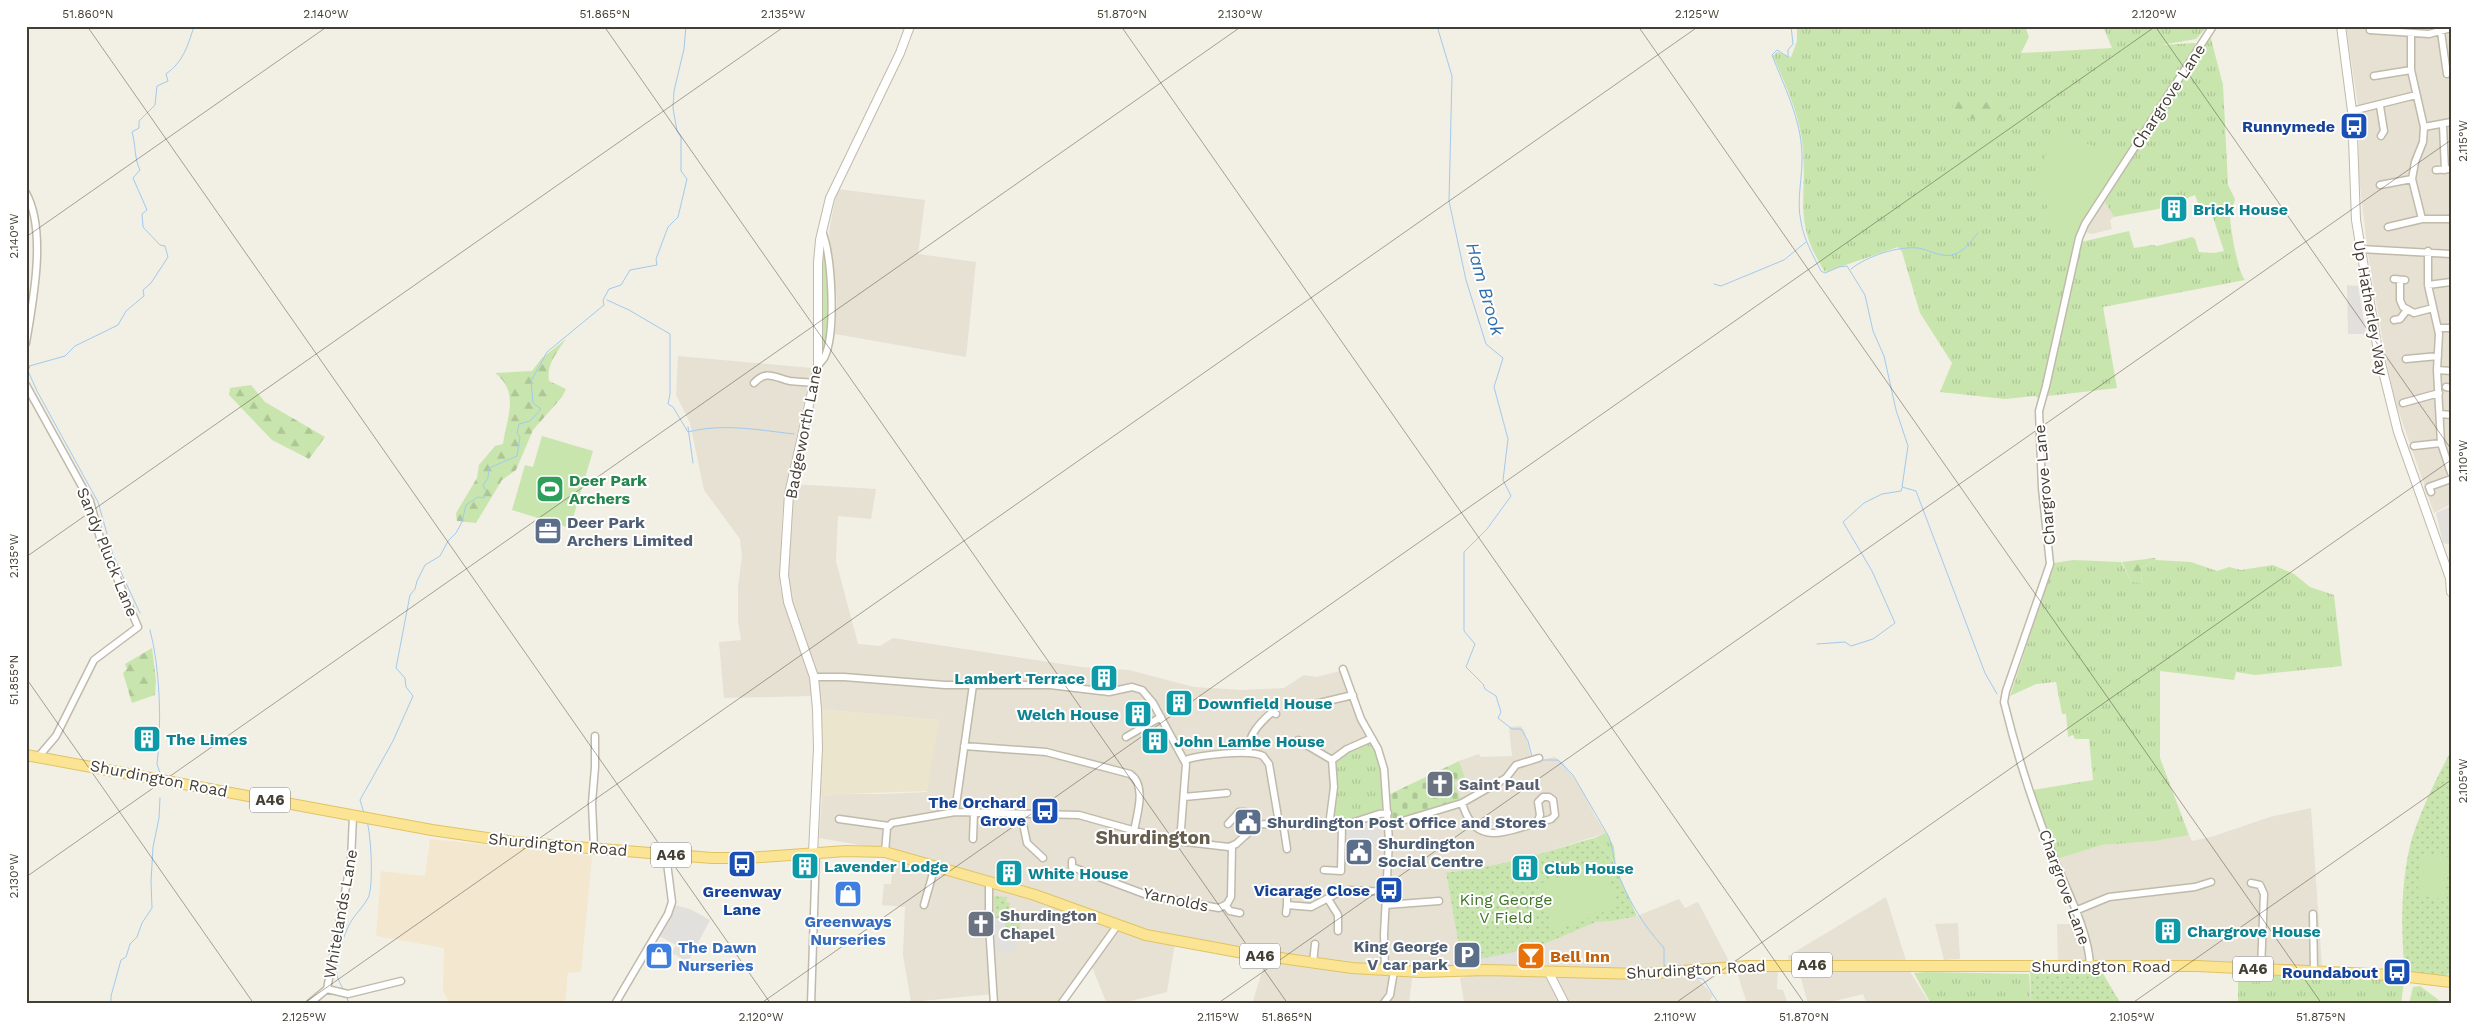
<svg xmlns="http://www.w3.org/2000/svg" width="2477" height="1030" font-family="'Work Sans',sans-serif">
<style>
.residential{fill:#e6e1d3}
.commercial{fill:#f4e7cf}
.education{fill:#ebe5ce}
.grass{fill:url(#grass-tufts)}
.forest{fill:url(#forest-firs)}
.cemetery{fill:url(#cemetery-stones)}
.park{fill:url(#park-dots)}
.pitch{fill:#c9e5ae}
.parking{fill:#e2e0dd}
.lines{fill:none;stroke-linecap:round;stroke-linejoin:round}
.stream{stroke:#a1caee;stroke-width:1}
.minor-casing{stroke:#c0baaa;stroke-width:9}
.tertiary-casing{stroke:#c0baaa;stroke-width:10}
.primary-casing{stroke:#e0c364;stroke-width:12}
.minor{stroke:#fff;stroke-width:6}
.tertiary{stroke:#fff;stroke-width:8}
.primary{stroke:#fbe594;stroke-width:10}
.ticks{fill:none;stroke:#443f34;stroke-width:1;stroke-opacity:0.45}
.labels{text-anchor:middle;stroke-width:4;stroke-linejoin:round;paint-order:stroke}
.shield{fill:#fff;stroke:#7c7971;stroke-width:1}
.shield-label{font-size:15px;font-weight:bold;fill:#443f34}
.street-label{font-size:16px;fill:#443f34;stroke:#fff}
.transit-label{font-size:16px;font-weight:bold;fill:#164399;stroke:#fff;text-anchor:end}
.culture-label{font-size:16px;font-weight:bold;fill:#0d838f;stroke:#fff;text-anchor:start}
.leisure-label{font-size:16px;font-weight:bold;fill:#27864d;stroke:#fff;text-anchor:start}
.service-label{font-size:16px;font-weight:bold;fill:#4e5e75;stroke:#fff;text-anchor:start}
.worship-label{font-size:16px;font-weight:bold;fill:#5b616d;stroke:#fff;text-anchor:start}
.park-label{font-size:16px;fill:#41742a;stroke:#fff}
.shop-label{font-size:16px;font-weight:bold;fill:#366cbe;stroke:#fff}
.food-label{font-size:16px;font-weight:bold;fill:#c56008;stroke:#fff;text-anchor:start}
.water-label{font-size:18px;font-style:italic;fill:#3170ac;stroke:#fff}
.quarter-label{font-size:19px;font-weight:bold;fill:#665d4c;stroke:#fff}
.neatline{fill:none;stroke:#443f34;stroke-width:2}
.ticks-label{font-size:12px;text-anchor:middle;fill:#443f34}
</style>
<defs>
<pattern id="grass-tufts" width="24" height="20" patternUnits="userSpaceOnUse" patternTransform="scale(1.25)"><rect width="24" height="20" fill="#c9e5ae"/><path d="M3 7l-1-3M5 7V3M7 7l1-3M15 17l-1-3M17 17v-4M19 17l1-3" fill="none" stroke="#aec696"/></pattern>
<pattern id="forest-firs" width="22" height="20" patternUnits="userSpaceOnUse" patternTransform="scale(1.25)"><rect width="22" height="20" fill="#c9e5ae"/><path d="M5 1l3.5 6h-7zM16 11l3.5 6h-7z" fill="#aec696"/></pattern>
<pattern id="cemetery-stones" width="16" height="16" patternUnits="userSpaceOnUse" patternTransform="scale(1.25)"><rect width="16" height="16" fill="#c9e5ae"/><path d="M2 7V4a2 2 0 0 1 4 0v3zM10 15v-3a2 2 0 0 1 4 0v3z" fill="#aec696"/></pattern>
<pattern id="park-dots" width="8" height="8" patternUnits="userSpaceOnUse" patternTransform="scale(1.25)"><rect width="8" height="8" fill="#c9e5ae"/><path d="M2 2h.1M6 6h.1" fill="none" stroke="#aec696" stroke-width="1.8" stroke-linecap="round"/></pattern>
</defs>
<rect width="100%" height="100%" fill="#f2efe4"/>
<path class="residential" d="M2346,26H2451V504L2434,513L2395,401L2386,359L2368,254L2359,178V112Z
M837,189L925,200L918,254L976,262L966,357L835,334L837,301L829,232Z
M2104,200L2114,217L2110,220L2112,229L2092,234L2087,233L2086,228Z
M678,356L812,368L789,471L782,518L780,587L810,677L813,696L724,698L719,642L741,640L738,620V588L742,557L740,539L704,490L690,423L676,395Z
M791,484L876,489L871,519L838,516L836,561L858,644L880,646L893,638L1081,667L1129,670L1194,687L1242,690L1284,688L1304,675L1317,677L1344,670L1371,738L1389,825L1462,803L1453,782L1465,777L1459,761L1479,754L1481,757L1512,756L1509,727L1521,726L1525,732L1532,762L1555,757L1564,764L1581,788L1595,816L1606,833L1523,859L1472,870L1446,872L1464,971L1544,967L1541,957L1542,945L1596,922L1613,921L1637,916L1679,899L1685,908L1698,902L1729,961L1682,975L1694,974L1701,982L1713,995L1709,1002L1711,1004H1469L1468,1002H1464L1460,978L1465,977L1464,971L1450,977L1412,978L1409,1004H1252L1265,962L1264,953L1176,937L1167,992L1119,1004H1107L1090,962L1061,1004H994L993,994L911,1002L903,955L905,907L882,905L884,884H891L894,851L819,838L822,794H885L927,792L929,766L939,720L817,709L814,677L788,602L784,575Z
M2311,808L2322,967L2058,965L2057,924H2083L2057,859L2102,845L2155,841L2185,835H2189L2192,841L2211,837L2270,817Z
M1886,897L1909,970L1930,1004H1867L1863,994L1823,1004H1808L1796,960H1789L1788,956Z
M1958,923L1960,959L1944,960L1935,924Z
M1778,970L1777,989L1783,990L1788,1004H1747L1737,972Z"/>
<path class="commercial" d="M430,839L592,856L581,972L568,973L565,1004H450L443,991L444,948L376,936L381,871L425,876Z
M1542,945L1541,956L1544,957V967H1527L1525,964L1521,965L1492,958Z"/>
<path class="education" d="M817,709L939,720L927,791L844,794L815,798Z"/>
<path class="grass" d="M1797,26H2025L2029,37L2021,53L2112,48L2103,26H2208L2196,39L2161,45L2195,43L2197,46L2126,158L2048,204L2076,241L2041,400L2035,396L2005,399L1940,392L1952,363L1920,313L1902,252L1898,247L1825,272C1793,222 1807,203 1803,150C1801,117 1786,86 1773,56L1777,52L1791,57L1797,41Z
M2210,35L2223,85L2228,185L2235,199C2234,204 2231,210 2230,215C2230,226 2238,273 2245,280L2103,307L2117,388L2048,396L2081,242L2129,231L2134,248L2153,245L2157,246L2192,237L2195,239L2199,252L2214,253L2224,251L2210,208L2201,211L2195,195L2158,209L2114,217L2104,200Z
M824,243C827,272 836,329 822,354L821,271Z
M2073,560L2121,562L2131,581L2142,583L2141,568L2156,560L2191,562L2217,571L2229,567L2241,570L2273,565L2294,574L2310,587L2334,595L2342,666L2255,675L2236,672L2234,680L2160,671V758L2189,835L2155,841L2102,845L2057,859L2033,790L2093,780L2089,739H2075L2073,735L2068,737L2066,714H2062L2056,682L2036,684L2010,696L2054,563Z
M1372,738L1378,749L1388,813L1342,826L1331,812L1336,757Z
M1606,833L1614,847L1616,866L1610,855L1594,838Z
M1926,972L2029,974L2031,1004H1931L1914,973Z
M2238,974L2404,981L2401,1004H2238Z
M2420,986L2444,1004H2409L2413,987Z"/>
<path class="forest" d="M1952,101L2003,103L2011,107L2012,111C1994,125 1975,119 1954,116Z
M566,339C557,352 546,365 549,381L566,389L562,397L533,430L516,470L502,480L476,523L457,521L456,513L477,478L479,465L495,446L503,444C507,417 520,392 495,373L532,371L542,358Z
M251,385L265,402L325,437L309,459L272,440L229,395L230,388Z
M2155,558L2156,560L2141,568L2142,584L2131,581L2122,562Z
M152,648L156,680L155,695L132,703L123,673L127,669L125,664Z"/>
<path class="cemetery" d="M1459,761L1465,777L1454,782L1462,803L1389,825L1386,796Z"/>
<path class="park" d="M2451,751V972C2438,982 2419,977 2405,975C2401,931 2400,882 2412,838C2422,808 2436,779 2451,751Z
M1594,838L1610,855L1637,916L1613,921L1596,922L1542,945L1492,958L1474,960L1473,950L1459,946L1446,872C1497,868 1545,852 1594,838Z
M994,896L1007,897L1006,902L1010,903L1008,921H1021L1017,941H1004L1005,919L995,918Z
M2030,968L2102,972L2121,1004H2031Z"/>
<path class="pitch" d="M2052,131L2126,158L2076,241L2068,239L2069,232L2040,225L2048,205L2034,201Z
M542,436L593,451L570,528L512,510L525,465L533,467Z
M2422,854L2450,858L2444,899L2417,895Z
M1603,861L1619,906L1554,931L1537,885Z"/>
<path class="parking" d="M2347,285L2358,286L2366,334H2348Z
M2451,506V543L2447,544L2443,543L2436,513Z
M1359,827L1380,828V841H1344V830Z
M675,905L690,909L710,920L688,962L672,953L676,945L659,936L671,916Z
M992,918L1005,919L1004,940L1015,941V951H992Z
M1459,946L1474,950V960L1525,950L1526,963L1520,967H1464Z"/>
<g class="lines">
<path class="stream" d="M1437,26L1452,76L1449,201L1466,280L1486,344L1503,358L1494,387L1508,439L1503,480L1511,496L1487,529L1464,552V631L1475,644L1466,667L1483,684L1485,689L1496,696L1501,712L1498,718L1512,729H1521L1528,741L1532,757
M1791,26L1793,44L1788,50V57L1777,50L1772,55C1784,86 1801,119 1802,154C1803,176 1796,200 1801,222C1804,240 1813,255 1821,271L1825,273L1839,267L1847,266L1865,295L1873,331L1884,356L1896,410L1908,446L1902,487L1916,491L1985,673L1997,694
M1851,269C1867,256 1898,246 1918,248C1930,250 1943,259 1955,254C1967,249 1970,242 1978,233
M1714,284L1721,286L1784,260L1806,242
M607,300L629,310L670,334V394L668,404L673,407L688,432C723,423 758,430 794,434
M30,366L28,371L37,391L98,502L113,555L140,613
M26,367L65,356L75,346L118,325L126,311L144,296L143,290L151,283L168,257L165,246L160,245L143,227L142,214L147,210L133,178L140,170C134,158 136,145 132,132L139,128V121L155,105L157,86L168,81L166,74C183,62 188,46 194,26
M688,427L693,463
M150,630C160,667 162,725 157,764L160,773
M1817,644L1845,642L1851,646L1873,639L1895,623L1872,571L1843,522L1864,503L1882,494L1901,491L1902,488
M1540,760H1558L1573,775L1609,837C1613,847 1613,858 1616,868C1627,898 1642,924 1664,948V965L1667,967
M364,813L360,800L393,741L413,696L406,687L405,678L396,668L410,595L415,589L417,581L425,565L440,556L448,541L456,533L462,522L466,505L478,497L484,498L486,491L483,485L488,478L489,468L517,456L520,437L517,433L519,424L530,421L541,409L533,403L531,381L547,352L604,305L603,300L609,289L621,285L630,270L657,265L656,259L668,227L678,217L687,179L681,171V137L677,131L673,108L674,91L684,49L686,26
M1683,976L1703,979L1719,1004
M343,989C341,985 338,980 337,975C334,963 345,930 352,920C357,912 364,906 368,898C374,887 371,834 367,821
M346,995L349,1004
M111,1004V996L121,960L126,957L130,944L137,937L142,923L152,908L151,882L153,847L159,818L160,798"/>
<defs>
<path id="minor" d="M2370,30L2429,34L2451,28
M2441,32L2447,74
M2411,34V70L2424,127L2423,142L2415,162L2412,179L2422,219
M2374,76L2411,70
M2380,106L2384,131L2381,136
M2352,111L2416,95
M2443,125L2445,170
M2424,127L2451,122
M2436,170L2451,169
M2380,185L2412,179
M26,193C47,231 33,301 26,343
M2388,227L2422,219H2451
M2360,249L2451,254
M2428,251V285L2439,334L2437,370L2441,443L2451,473
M2394,279L2405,280
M2400,280V300L2403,307L2414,313L2433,308
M2428,285L2451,282
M2394,320L2400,319L2407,310
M2438,328H2451
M2406,359L2438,356
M818,365C820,363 824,359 825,356C836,331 832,256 822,231
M2437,370L2451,371
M754,383C767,369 775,378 790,381C798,382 806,382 814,383
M26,385L90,501L100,538L138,627L94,660L56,736L39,756
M2446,387L2451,388
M2403,403L2439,393
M2441,414L2451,415
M2414,446L2441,443
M2431,492L2429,487L2451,479
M1343,669L1361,719L1378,749L1384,769L1389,841L1384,934L1385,971
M814,677H844L945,685H1050L1109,692L1132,687L1142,690L1153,703L1186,764L1180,842
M1311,705L1353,695
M1126,737L1161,717
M1298,740L1332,760
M964,746L1046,752L1130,774C1147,785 1137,814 1134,831
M1249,753C1246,736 1261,722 1272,712L1276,714
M1185,760C1200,755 1250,749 1263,756L1269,764L1279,823
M1184,797L1227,793
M1462,803C1475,847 1503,832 1537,823L1540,815L1538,802L1543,797H1549L1553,800L1555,815L1551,819L1537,823
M955,812L973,685
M1021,814L1027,843L1043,858
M839,819L889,826
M1283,823L1287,849
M1228,824L1239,812H1245L1258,824
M1389,825L1462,803L1506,778L1516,765L1539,758
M1329,826L1334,787L1332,760L1347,749L1372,738
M973,839L974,812
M594,848L592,803L595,767V736
M885,852L887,828L892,823L955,812L1079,815L1168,840L1229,847L1236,844L1258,824L1342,826L1379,814L1388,813
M1072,861V867L1147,895L1219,908L1227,904L1231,897L1232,846
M1324,870L1341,871L1342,826
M989,882V925L994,1004
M2251,883L2260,885L2264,894L2261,969
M1287,899V905L1311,907L1336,894L1349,890L1386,892
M1328,899L1338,915V931
M924,905L935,866
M1225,905L1230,911L1240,913
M1386,905L1439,901
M2075,911L2109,897L2195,887L2211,882
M1286,913L1287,905
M2313,914L2314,971
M1313,963L1315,944
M2090,966C2089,931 2066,890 2054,858C2034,808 2017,755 2004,702L2006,691L2050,564L2042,488L2039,411L2046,386L2079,238L2085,224L2213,26
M327,989L348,994L401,981
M309,1004L327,989L351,860L353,816
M615,1004L668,914L672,902L666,855
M811,1004L816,852
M1061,1004L1117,926
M1383,1004L1390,995L1394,971"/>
<path id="tertiary" d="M2341,26L2352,111L2356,220L2378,351L2398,432L2451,581
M2450,579L2451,592
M813,853L818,748L817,709L814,677L788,602L784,575L789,494L818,365V263L820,240L830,198L900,53L910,26
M1549,973L1565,1004"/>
<path id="primary" d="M26,755L432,830L514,842L712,858H748L846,851L885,852L1035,895L1146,935L1238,952L1352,968L1421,972L1486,970L1642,974L1748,966H2197L2392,975L2451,982"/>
</defs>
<use href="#minor" class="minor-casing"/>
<use href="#tertiary" class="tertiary-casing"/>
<use href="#primary" class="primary-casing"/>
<use href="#minor" class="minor"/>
<use href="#tertiary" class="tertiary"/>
<use href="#primary" class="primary"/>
</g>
<path class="ticks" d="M87,26L771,1004M604,26L1288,1004M1121,26L1805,1004M1638,26L2322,1004M2155,26L2451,449M26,237L328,26M26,557L785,26M26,678L254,1004M26,877L1242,26M303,1004L1699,26M760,1004L2156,26M1217,1004L2451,140M1674,1004L2451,460M2131,1004L2451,780"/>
<defs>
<symbol id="bus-square" viewBox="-11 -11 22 22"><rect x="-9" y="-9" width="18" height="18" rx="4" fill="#1a4fb4" stroke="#fff"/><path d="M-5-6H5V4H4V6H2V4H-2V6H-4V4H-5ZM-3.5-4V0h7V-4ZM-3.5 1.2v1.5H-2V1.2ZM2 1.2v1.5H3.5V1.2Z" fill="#fff"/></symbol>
<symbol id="building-square" viewBox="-11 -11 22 22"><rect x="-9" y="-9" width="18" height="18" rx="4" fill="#0f9aa8" stroke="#fff"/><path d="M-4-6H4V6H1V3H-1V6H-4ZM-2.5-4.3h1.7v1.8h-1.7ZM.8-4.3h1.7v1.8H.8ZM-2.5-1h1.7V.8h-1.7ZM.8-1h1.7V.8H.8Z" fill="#fff"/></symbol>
<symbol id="stadium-square" viewBox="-11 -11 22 22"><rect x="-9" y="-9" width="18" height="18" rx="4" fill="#2e9e5b" stroke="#fff"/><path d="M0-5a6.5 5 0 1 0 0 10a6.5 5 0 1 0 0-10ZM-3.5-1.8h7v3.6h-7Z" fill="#fff"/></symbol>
<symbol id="office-square" viewBox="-11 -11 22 22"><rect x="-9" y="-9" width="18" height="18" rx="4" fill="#5c6f8a" stroke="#fff"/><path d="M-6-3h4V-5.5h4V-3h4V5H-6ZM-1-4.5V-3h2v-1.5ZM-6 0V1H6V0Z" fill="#fff"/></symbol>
<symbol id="church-square" viewBox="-11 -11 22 22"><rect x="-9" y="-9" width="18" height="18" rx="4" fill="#6b7280" stroke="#fff"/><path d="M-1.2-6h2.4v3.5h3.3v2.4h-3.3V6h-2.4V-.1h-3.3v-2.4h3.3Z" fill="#fff"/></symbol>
<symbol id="civic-square" viewBox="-11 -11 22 22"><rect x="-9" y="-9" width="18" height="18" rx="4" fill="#5c6f8a" stroke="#fff"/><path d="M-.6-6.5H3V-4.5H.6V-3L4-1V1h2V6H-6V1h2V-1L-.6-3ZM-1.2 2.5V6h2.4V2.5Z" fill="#fff"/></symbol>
<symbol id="shop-square" viewBox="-11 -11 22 22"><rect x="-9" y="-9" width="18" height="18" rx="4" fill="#3f7fe0" stroke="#fff"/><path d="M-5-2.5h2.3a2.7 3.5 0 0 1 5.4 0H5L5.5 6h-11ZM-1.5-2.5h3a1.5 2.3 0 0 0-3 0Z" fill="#fff"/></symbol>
<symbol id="parking-square" viewBox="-11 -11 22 22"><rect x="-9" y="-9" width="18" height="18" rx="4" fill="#5c6f8a" stroke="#fff"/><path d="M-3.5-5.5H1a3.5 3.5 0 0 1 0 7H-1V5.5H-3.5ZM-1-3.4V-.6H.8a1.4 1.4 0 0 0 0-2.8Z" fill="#fff"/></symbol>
<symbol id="bar-square" viewBox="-11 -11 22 22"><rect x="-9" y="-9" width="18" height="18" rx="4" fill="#e8710a" stroke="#fff"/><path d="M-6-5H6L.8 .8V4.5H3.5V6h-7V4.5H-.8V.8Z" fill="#fff"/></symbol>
</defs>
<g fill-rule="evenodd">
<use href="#bus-square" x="2338" y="110" width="32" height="32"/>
<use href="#building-square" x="2158" y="193" width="32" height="32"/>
<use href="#stadium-square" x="534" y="473" width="32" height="32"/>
<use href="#office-square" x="532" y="515" width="32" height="32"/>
<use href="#building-square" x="1088" y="662" width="32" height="32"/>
<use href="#building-square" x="1163" y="687" width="32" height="32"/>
<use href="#building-square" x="1122" y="698" width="32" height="32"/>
<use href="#building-square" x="131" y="723" width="32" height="32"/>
<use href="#building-square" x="1139" y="725" width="32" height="32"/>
<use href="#church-square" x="1424" y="768" width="32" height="32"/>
<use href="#bus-square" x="1029" y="795" width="32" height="32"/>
<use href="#civic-square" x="1232" y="806" width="32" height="32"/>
<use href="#civic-square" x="1343" y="836" width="32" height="32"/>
<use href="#bus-square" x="726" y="848" width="32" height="32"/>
<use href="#building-square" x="789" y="850" width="32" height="32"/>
<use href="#building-square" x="1509" y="852" width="32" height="32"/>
<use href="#building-square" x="993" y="857" width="32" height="32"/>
<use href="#bus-square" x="1373" y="874" width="32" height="32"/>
<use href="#shop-square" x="832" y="878" width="32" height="32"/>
<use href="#church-square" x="965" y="908" width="32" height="32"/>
<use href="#building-square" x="2152" y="915" width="32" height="32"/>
<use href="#parking-square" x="1451" y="939" width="32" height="32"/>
<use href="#shop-square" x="643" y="940" width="32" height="32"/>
<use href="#bar-square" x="1515" y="940" width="32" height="32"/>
<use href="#bus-square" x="2381" y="956" width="32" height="32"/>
</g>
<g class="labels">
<g class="shield">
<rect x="250" y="787.5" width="40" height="25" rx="4"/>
<rect x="651" y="842.5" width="40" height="25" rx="4"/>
<rect x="1240" y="943.5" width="40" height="25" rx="4"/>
<rect x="1792" y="952.5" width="40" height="25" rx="4"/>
<rect x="2233" y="956.5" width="40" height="25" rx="4"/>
</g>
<g class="shield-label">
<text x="270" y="805">A46</text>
<text x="671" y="860">A46</text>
<text x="1260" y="961">A46</text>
<text x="1812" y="970">A46</text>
<text x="2253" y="974">A46</text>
</g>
<g class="street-label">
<text transform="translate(2168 96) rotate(-57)" y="6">Chargrove Lane</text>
<text transform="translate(2371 308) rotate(80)" y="6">Up Hatherley Way</text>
<text transform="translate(803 432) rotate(-79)" y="6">Badgeworth Lane</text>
<text transform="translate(2044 485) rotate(-95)" y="6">Chargrove Lane</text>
<text transform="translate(108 552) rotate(68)" y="6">Sandy Pluck Lane</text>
<text transform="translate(159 778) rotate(11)" y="6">Shurdington Road</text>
<text transform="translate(558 844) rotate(5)" y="6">Shurdington Road</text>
<text transform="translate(2065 887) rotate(70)" y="6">Chargrove Lane</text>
<text transform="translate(1176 899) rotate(12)" y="6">Yarnolds</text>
<text transform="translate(340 914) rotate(-80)" y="6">Whitelands Lane</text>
<text x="2101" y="972">Shurdington Road</text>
<text transform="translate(1696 969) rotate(-3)" y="6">Shurdington Road</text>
</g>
<g class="transit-label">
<text x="2335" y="132">Runnymede</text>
<text x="1026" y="808">The Orchard<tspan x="1026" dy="18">Grove</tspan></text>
<text x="1370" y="896">Vicarage Close</text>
<text x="742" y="897" text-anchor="middle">Greenway<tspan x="742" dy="18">Lane</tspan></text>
<text x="2378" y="978">Roundabout</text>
</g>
<g class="culture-label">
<text x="2193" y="215">Brick House</text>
<text x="1085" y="684" text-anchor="end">Lambert Terrace</text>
<text x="1198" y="709">Downfield House</text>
<text x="1119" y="720" text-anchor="end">Welch House</text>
<text x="166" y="745">The Limes</text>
<text x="1174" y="747">John Lambe House</text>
<text x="824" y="872">Lavender Lodge</text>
<text x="1544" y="874">Club House</text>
<text x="1028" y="879">White House</text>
<text x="2187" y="937">Chargrove House</text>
</g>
<g class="leisure-label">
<text x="569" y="486">Deer Park<tspan x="569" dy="18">Archers</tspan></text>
</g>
<g class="service-label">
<text x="567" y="528">Deer Park<tspan x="567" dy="18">Archers Limited</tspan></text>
<text x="1267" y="828">Shurdington Post Office and Stores</text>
<text x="1378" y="849">Shurdington<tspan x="1378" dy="18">Social Centre</tspan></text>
<text x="1448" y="952" text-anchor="end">King George<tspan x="1448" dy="18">V car park</tspan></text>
</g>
<g class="worship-label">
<text x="1459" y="790">Saint Paul</text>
<text x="1000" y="921">Shurdington<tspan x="1000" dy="18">Chapel</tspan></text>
</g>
<g class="park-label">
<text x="1506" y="905">King George<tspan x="1506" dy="18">V Field</tspan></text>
</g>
<g class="shop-label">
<text x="848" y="927">Greenways<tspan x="848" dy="18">Nurseries</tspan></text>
<text x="678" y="953" text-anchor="start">The Dawn<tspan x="678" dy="18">Nurseries</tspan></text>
</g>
<g class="food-label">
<text x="1550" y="962">Bell Inn</text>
</g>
<g class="water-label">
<text transform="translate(1485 289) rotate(74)" y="6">Ham Brook</text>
</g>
<g class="quarter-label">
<text x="1153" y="844">Shurdington</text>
</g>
</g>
<rect width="2477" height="1030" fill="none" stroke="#ffffff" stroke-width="55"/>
<rect x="28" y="28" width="2422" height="974" class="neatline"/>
<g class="ticks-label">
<text x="88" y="18">51.860°N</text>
<text x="326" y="18">2.140°W</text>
<text x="605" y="18">51.865°N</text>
<text x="783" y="18">2.135°W</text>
<text x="1122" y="18">51.870°N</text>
<text x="1240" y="18">2.130°W</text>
<text x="1697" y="18">2.125°W</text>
<text x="2154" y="18">2.120°W</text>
<text transform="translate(2463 141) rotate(-90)" y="4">2.115°W</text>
<text transform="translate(14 236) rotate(-90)" y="4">2.140°W</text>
<text transform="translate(2463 461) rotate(-90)" y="4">2.110°W</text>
<text transform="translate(14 556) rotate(-90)" y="4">2.135°W</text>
<text transform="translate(14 680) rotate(-90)" y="4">51.855°N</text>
<text transform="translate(2463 781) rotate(-90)" y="4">2.105°W</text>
<text transform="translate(14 876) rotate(-90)" y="4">2.130°W</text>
<text x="304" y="1021">2.125°W</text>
<text x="761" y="1021">2.120°W</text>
<text x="1218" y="1021">2.115°W</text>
<text x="1287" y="1021">51.865°N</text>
<text x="1675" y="1021">2.110°W</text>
<text x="1804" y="1021">51.870°N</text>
<text x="2132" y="1021">2.105°W</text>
<text x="2321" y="1021">51.875°N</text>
</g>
</svg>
